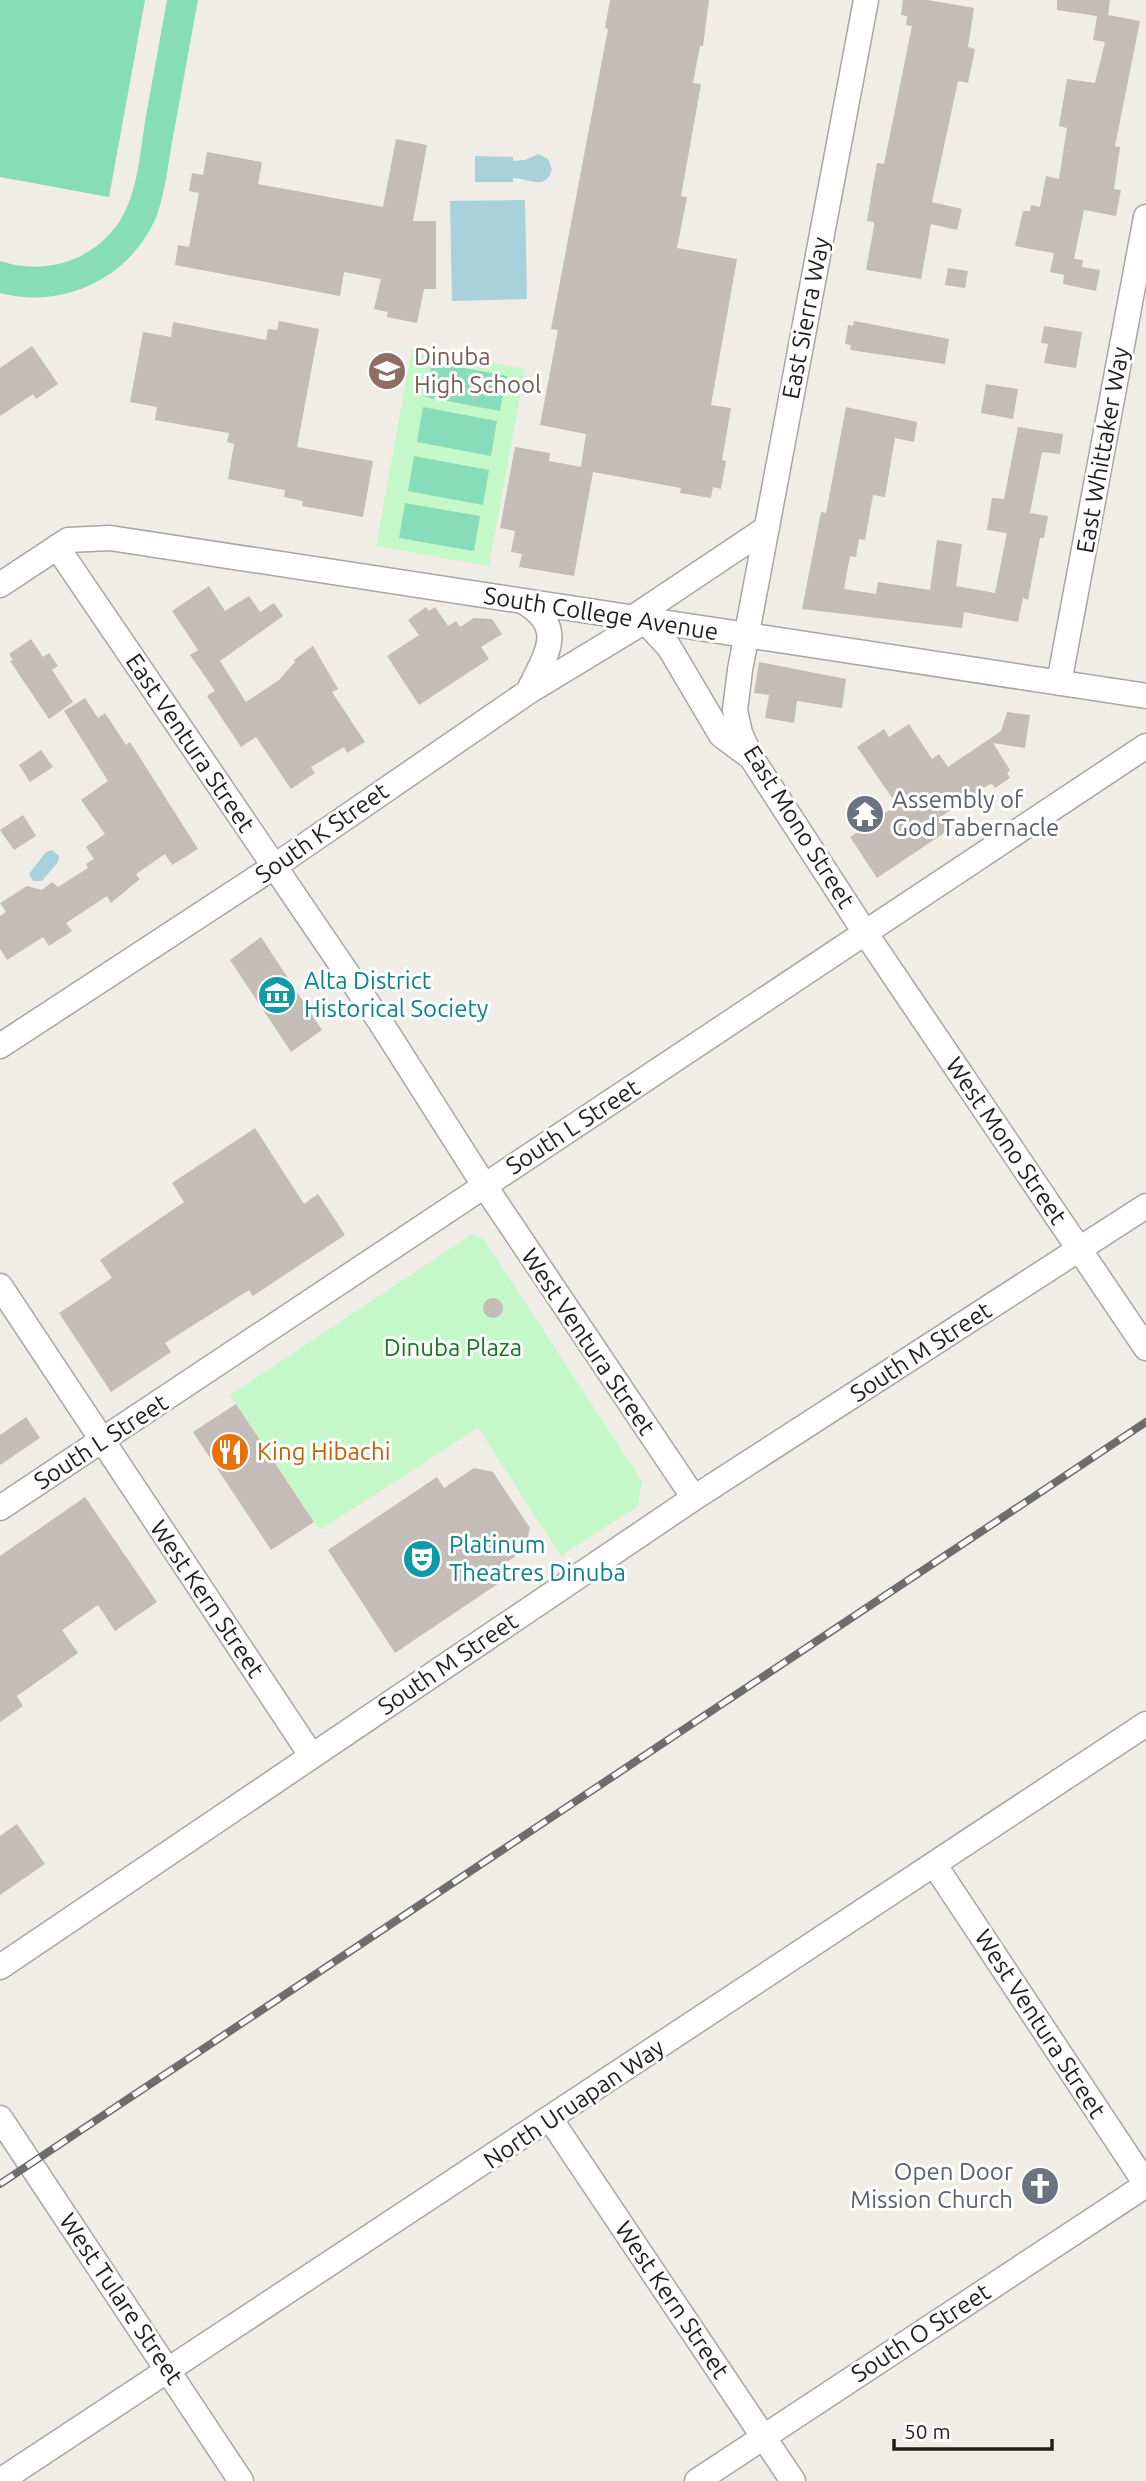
<svg xmlns="http://www.w3.org/2000/svg" width="1146" height="2481" font-family="Ubuntu,sans-serif">
<style>
.park{fill:#c5f8c8}
.pitch{fill:#87dcba}
.water{fill:#a8d1dc}
.building{fill:#c4bcb6}
.lines{fill:none;stroke-linecap:round;stroke-linejoin:round}
.minor-casing{stroke:#a6a6a6;stroke-width:27}
.minor{stroke:#fff;stroke-width:24}
.rail-casing{stroke:#6d6d6d;stroke-width:8}
.rail{stroke:#fff;stroke-width:5;stroke-dasharray:16;stroke-linecap:butt}
.labels{text-anchor:middle;stroke-width:6;stroke-linejoin:round;paint-order:stroke}
.street-label{font-size:24px;fill:#1f1f1f;stroke:#fff}
.education-label{font-size:24px;fill:#785e54;stroke:#fff;text-anchor:start}
.worship-label{font-size:24px;fill:#5b616d;stroke:#fff;text-anchor:start}
.culture-label{font-size:24px;fill:#0d838f;stroke:#fff;text-anchor:start}
.park-label{font-size:24px;fill:#107b17;stroke:#fff}
.food-label{font-size:24px;fill:#c56008;stroke:#fff;text-anchor:start}
</style>
<rect width="100%" height="100%" fill="#f0ece6"/>
<path class="park" d="M412,348L525,369L489,566L376,546Z
M471,1235L483,1238L642,1481L638,1506L561,1556L478,1428L320,1530L230,1395Z"/>
<path class="pitch" d="M0,0H145L109,197L0,177Z
M167,0H198C189,47 181,95 172,142C168,166 165,192 157,215C132,277 64,310 0,293V261C51,278 107,256 128,205C139,178 141,145 146,116C153,77 160,39 167,0Z
M432,362L507,376L500,411L425,397Z
M423,407L497,421L491,456L417,442Z
M414,456L489,470L483,505L408,491Z
M405,503L480,516L474,551L399,538Z"/>
<path class="water" d="M538,154L548,159L552,169C546,192 529,178 513,178V182H475V156L513,157V161L525,160Z
M525,200L527,299L452,301L450,201Z
M52,850L59,856L58,862L42,881H33L29,874L46,852Z"/>
<path class="building" d="M610,0H709L703,46H700L693,83L701,84L681,196L687,197L677,248L737,259L711,405L731,408L722,460L726,461L721,489L713,487L711,498L680,493L681,488L593,472L574,576L519,567L522,554L511,552L515,531L500,528L515,447L550,453L549,461L581,467L586,434L540,425L558,330L551,329L608,29L605,28Z
M903,0H927L974,8L968,47L975,49L968,83L958,81L932,202L962,209L957,230L931,224L921,279L866,270L874,226V222L867,221L873,185L877,163L884,164L912,26L906,25L907,16L901,15Z
M1057,0H1110L1108,15L1140,21L1115,146L1120,147L1114,189L1121,190L1116,216L1084,210L1074,259L1083,260L1082,267L1100,270L1096,291L1063,284L1064,275L1050,272L1054,253L1015,246L1023,211H1030L1031,205L1040,207L1046,176L1059,179L1067,128L1059,126L1067,79L1095,83L1105,42L1093,40L1097,16L1057,10Z
M396,139L427,145L413,221H436V289H424L417,323L387,317L388,312L374,309L381,279L344,272L340,296L175,265L178,245L189,247L199,193L189,191L192,173L203,175L207,152L262,162L258,184L383,207Z
M948,268L968,271L965,288L945,285Z
M279,321L319,329L297,447L373,461L363,517L302,506L303,501L284,497L285,490L228,479L234,444L227,442L229,433L155,420L157,407L130,402L143,332L171,337L173,322L266,340L268,329L277,330Z
M854,321L949,339L945,364L850,350L851,345L845,344L848,325L853,326Z
M1044,326L1082,332L1076,368L1044,363L1048,344L1041,343Z
M32,346L58,384L36,399L33,394L0,416V368Z
M986,384L1018,389L1013,419L981,413Z
M846,407L917,422L914,442L895,438L885,497L873,495L865,540L859,539L856,557L850,556L844,589L876,594L878,582L930,590L937,540L962,544L956,586L995,593L1007,533L987,530L992,498L1004,499L1018,427L1063,434L1060,454L1042,452L1030,513L1048,516L1044,538H1040L1028,600L1023,598L1018,622L964,612L962,628L802,609L821,512L826,513Z
M209,586L225,611L249,596L260,612L274,603L283,616L220,661L246,702L279,680L295,662L294,660L313,646L338,689L332,692L365,742L347,753L344,747L311,767L315,773L291,789L256,737L241,747L207,696L215,691L190,655L198,650L172,611Z
M426,607L429,611L435,607L448,626L456,621L460,627L474,618L492,619L502,634L481,647L489,659L419,705L387,656L419,635L408,620Z
M31,639L43,657L49,653L58,666L52,670L73,702L49,719L10,661L13,660L9,654Z
M759,662L846,679L842,708L797,701L794,723L765,718L769,695L754,693Z
M85,698L98,718L105,713L126,745L130,742L198,849L172,865L165,854L136,874L140,879L111,903L107,896L66,923L72,931L49,946L43,937L7,960L0,949V916L6,912L0,903L27,886L42,890L52,882L58,887L88,868L86,864L94,859L86,847L105,834L81,800L108,781L64,711Z
M1007,712L1030,715L1025,748L993,743L1010,770L1007,773L1010,778L995,788L992,784L988,785L942,816L950,829L877,878L850,837L897,805L857,747L884,729L889,737L909,724L932,759L939,754L948,767L1001,731Z
M41,750L53,767L30,782L19,765Z
M23,815L36,836L14,850L0,830Z
M261,937L322,1030L291,1052L230,960Z
M255,1128L304,1204L318,1194L345,1235L253,1296L249,1290L165,1343L171,1352L111,1392L59,1313L112,1278L100,1260L184,1202L172,1183Z
M483 1308a10 10 0 1 1 20 0a10 10 0 1 1-20 0Z
M236,1404L314,1522L271,1550L193,1432Z
M26,1417L40,1438L0,1465V1435Z
M474,1468L493,1472L530,1528L525,1550L498,1568L505,1579L395,1653L328,1550L437,1477L444,1488Z
M85,1497L157,1602L115,1631L98,1605L62,1630L78,1653L17,1696L23,1706L0,1722V1556Z
M17,1824L45,1864L0,1895V1836Z"/>
<g class="lines">
<defs>
<path id="minor" d="M866,0L740,670L735,710L740,733L751,757L866,934L1146,1348
M57,547L381,1023L484,1185L694,1498
M0,585L68,540L110,538L1146,696
M524,602C568,628 545,656 528,692
M631,619L767,528
M645,621L669,647L721,735L748,755
M1059,683L1146,217
M0,1046L275,866L528,692L645,621
M0,1286L311,1755
M0,1508L1146,746
M934,1864L1146,2184
M0,1967L694,1498L1146,1206
M0,2118L241,2481
M551,2120L793,2481
M0,2481L1146,1724
M697,2481L1146,2185"/>
</defs>
<use href="#minor" class="minor-casing"/>
<use href="#minor" class="minor"/>
<defs>
<path id="rail" d="M0,2184L1146,1422"/>
</defs>
<use href="#rail" class="rail-casing"/>
<use href="#rail" class="rail"/>
</g>
<defs>
<symbol id="school-disc" viewBox="-11 -11 22 22"><circle r="9.5" fill="#8d6e63" stroke="#fff"/><path d="M0-5L7-2L0 1L-7-2ZM-4 1L0 2.5L4 1V4Q0 6-4 4Z" fill="#fff"/></symbol>
<symbol id="temple-disc" viewBox="-11 -11 22 22"><circle r="9.5" fill="#6b7280" stroke="#fff"/><path d="M0-6L5-2H3V0L6.5 2.5H4V6H1.5V3h-3V6H-4V2.5H-6.5L-3 0V-2H-5Z" fill="#fff"/></symbol>
<symbol id="museum-disc" viewBox="-11 -11 22 22"><circle r="9.5" fill="#0f9aa8" stroke="#fff"/><path d="M0-6L6-3V-2H-6V-3ZM-5-1h2V3h-2ZM-1-1h2V3h-2ZM3-1h2V3H3ZM-6 4H6V6H-6Z" fill="#fff"/></symbol>
<symbol id="restaurant-disc" viewBox="-11 -11 22 22"><circle r="9.5" fill="#e8710a" stroke="#fff"/><path d="M-5-6h1v4h1v-4h1v4h1v-4h1v5L-1.5 .5V6h-2V.5L-5-1ZM5-6V6H3V1.5H1.5Q1.5-4 5-6Z" fill="#fff"/></symbol>
<symbol id="theatre-disc" viewBox="-11 -11 22 22"><circle r="9.5" fill="#0f9aa8" stroke="#fff"/><path d="M-5-5.5Q0-4 5-5.5V0Q5 5 0 6Q-5 5-5 0ZM-3.3-2.5H-1v1.5H-3.3ZM1-2.5H3.3v1.5H1ZM-2.8 1Q0 5.5 2.8 1Z" fill="#fff"/></symbol>
<symbol id="church-disc" viewBox="-11 -11 22 22"><circle r="9.5" fill="#6b7280" stroke="#fff"/><path d="M-1.2-6h2.4v3.5h3.3v2.4h-3.3V6h-2.4V-.1h-3.3v-2.4h3.3Z" fill="#fff"/></symbol>
</defs>
<g fill-rule="evenodd">
<use href="#school-disc" x="365" y="349" width="44" height="44"/>
<use href="#temple-disc" x="843" y="792" width="44" height="44"/>
<use href="#museum-disc" x="255" y="973" width="44" height="44"/>
<use href="#restaurant-disc" x="208" y="1430" width="44" height="44"/>
<use href="#theatre-disc" x="400" y="1537" width="44" height="44"/>
<use href="#church-disc" x="1018" y="2164" width="44" height="44"/>
</g>
<g class="labels">
<g class="street-label">
<text transform="translate(806 318) rotate(-79)" y="8">East Sierra Way</text>
<text transform="translate(1103 450) rotate(-80)" y="8">East Whittaker Way</text>
<text transform="translate(601 614) rotate(9)" y="8">South College Avenue</text>
<text transform="translate(190 743) rotate(56)" y="8">East Ventura Street</text>
<text transform="translate(799 827) rotate(58)" y="8">East Mono Street</text>
<text transform="translate(322 833) rotate(-35)" y="8">South K Street</text>
<text transform="translate(573 1127) rotate(-33)" y="8">South L Street</text>
<text transform="translate(1006 1141) rotate(56)" y="8">West Mono Street</text>
<text transform="translate(588 1342) rotate(56)" y="8">West Ventura Street</text>
<text transform="translate(921 1352) rotate(-33)" y="8">South M Street</text>
<text transform="translate(101 1442) rotate(-33)" y="8">South L Street</text>
<text transform="translate(207 1599) rotate(56)" y="8">West Kern Street</text>
<text transform="translate(448 1664) rotate(-34)" y="8">South M Street</text>
<text transform="translate(1040 2024) rotate(57)" y="8">West Ventura Street</text>
<text transform="translate(574 2104) rotate(-34)" y="8">North Uruapan Way</text>
<text transform="translate(121 2299) rotate(56)" y="8">West Tulare Street</text>
<text transform="translate(672 2300) rotate(56)" y="8">West Kern Street</text>
<text transform="translate(921 2333) rotate(-33)" y="8">South O Street</text>
</g>
<g class="education-label">
<text x="414" y="365">Dinuba<tspan x="414" dy="28">High School</tspan></text>
</g>
<g class="worship-label">
<text x="892" y="808">Assembly of<tspan x="892" dy="28">God Tabernacle</tspan></text>
<text x="1013" y="2180" text-anchor="end">Open Door<tspan x="1013" dy="28">Mission Church</tspan></text>
</g>
<g class="culture-label">
<text x="304" y="989">Alta District<tspan x="304" dy="28">Historical Society</tspan></text>
<text x="449" y="1553">Platinum<tspan x="449" dy="28">Theatres Dinuba</tspan></text>
</g>
<g class="park-label">
<text x="453" y="1356">Dinuba Plaza</text>
</g>
<g class="food-label">
<text x="257" y="1460">King Hibachi</text>
</g>
</g>
<path d="M894 2439v10h158v-10" fill="none" stroke="#1f1f1f" stroke-width="3.5"/>
<text x="904" y="2439" font-size="21" fill="#1f1f1f" stroke="#ffffff" stroke-width="5" paint-order="stroke">50 m</text>
</svg>
